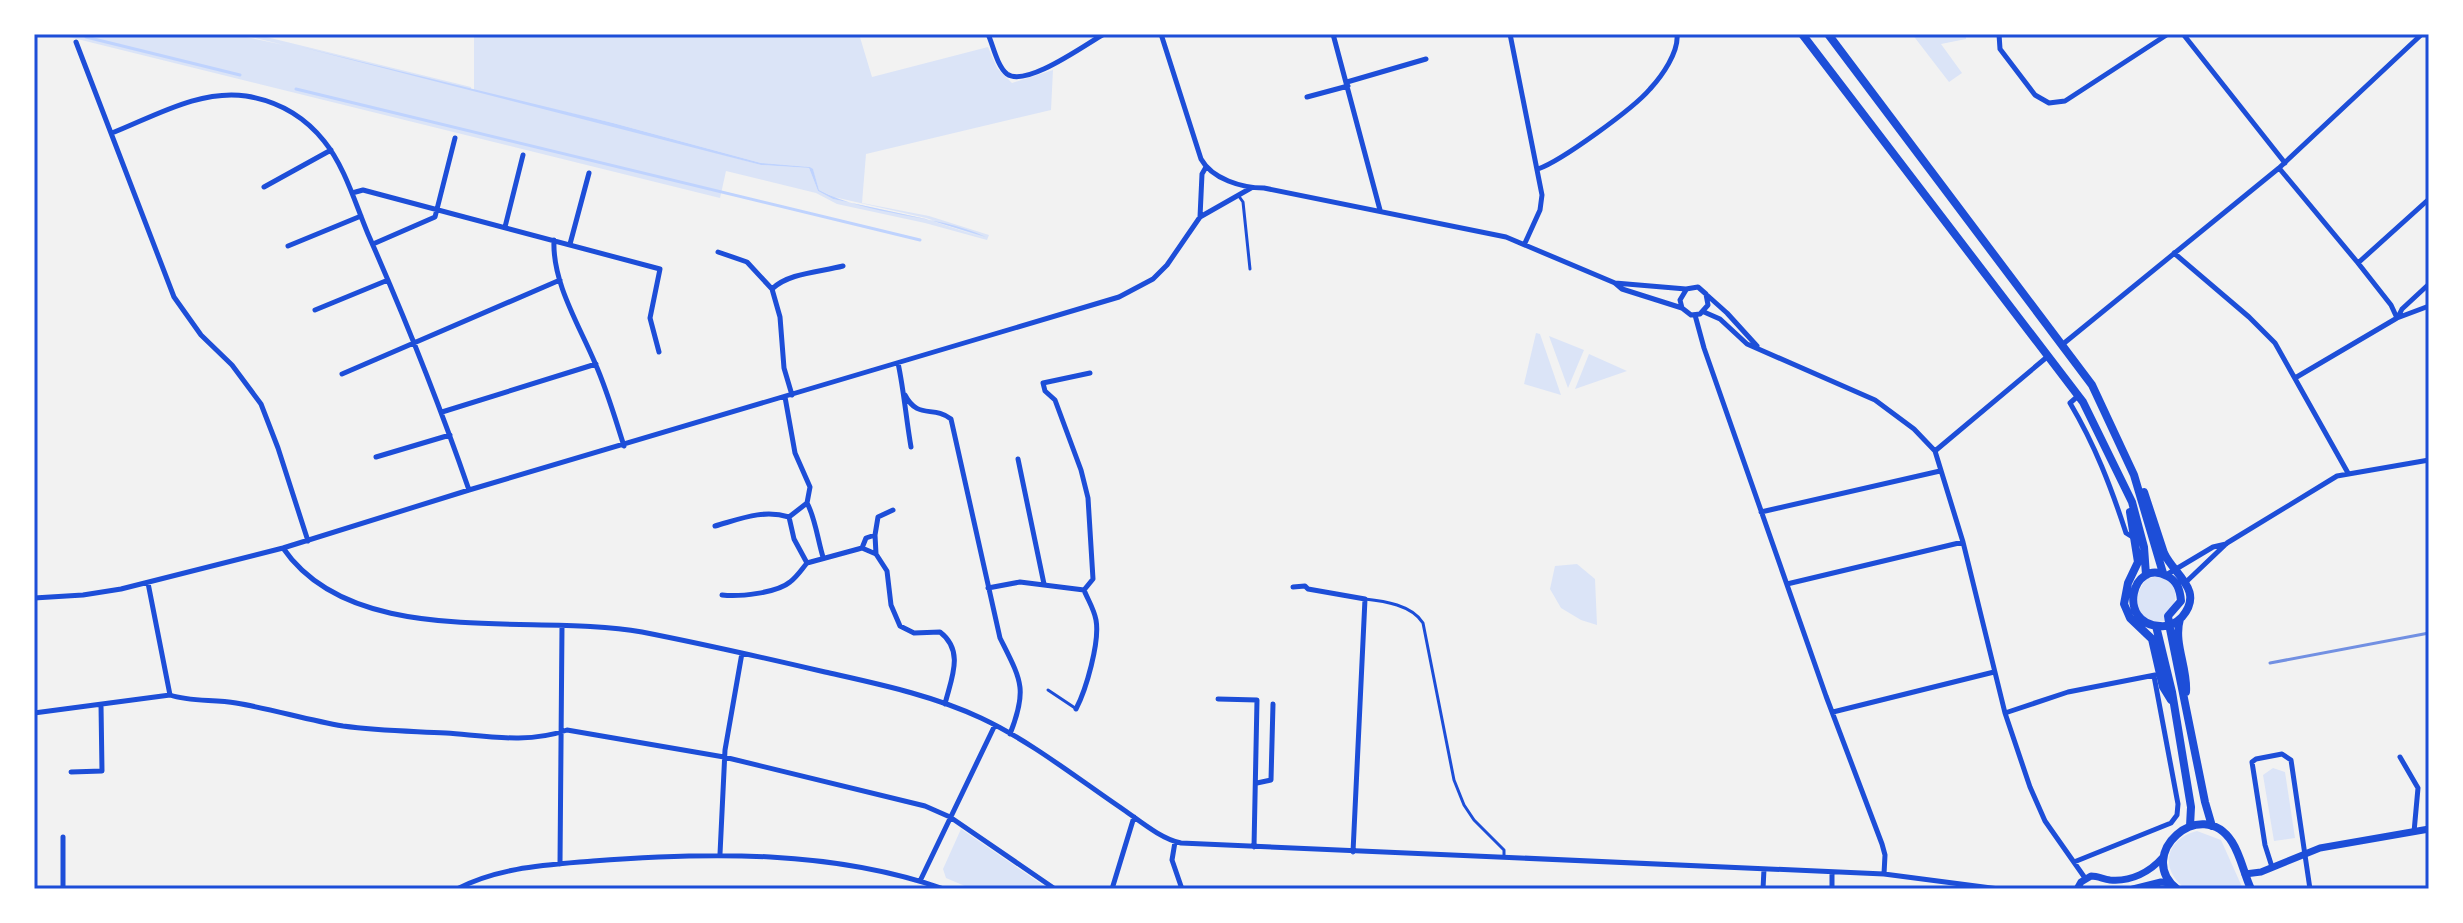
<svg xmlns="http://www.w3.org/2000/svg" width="2463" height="923" font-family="Commissioner,sans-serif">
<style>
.green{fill:#dbe4f7}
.water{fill:#bfd3fe}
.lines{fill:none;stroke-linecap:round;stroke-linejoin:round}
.stream{stroke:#bfd3fe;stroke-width:3}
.service{stroke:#1d4ed8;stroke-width:3}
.minor{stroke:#1d4ed8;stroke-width:5}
.tertiary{stroke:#1d4ed8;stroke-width:7}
.secondary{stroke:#1d4ed8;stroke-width:7}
.primary{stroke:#1d4ed8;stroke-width:8}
.rail{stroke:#7290e2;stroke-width:3}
.neatline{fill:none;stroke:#1d4ed8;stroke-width:3}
</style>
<rect width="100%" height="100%" fill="#f2f2f2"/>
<path class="green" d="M57,34H232L284,45L239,34H254L471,87V90L301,48L613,125L761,165L809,168L818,191L833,199L926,219L985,238L926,218L834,197L819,190L813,170L810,167L761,163L613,123L474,91V34H859L872,77L988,47L997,68L1012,83L1053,70L1051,110L866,154L862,203L929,216L989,235L987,240L925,223L837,204L816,193L726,171L720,198Z
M1912,34H1966V39L1941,44L1962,73L1949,82Z
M1536,333L1540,334L1561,395L1524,384Z
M1549,336L1584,350L1568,388Z
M1589,354L1627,371L1575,389Z
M1577,564L1595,579L1597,625L1581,620L1561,608L1550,589L1555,566Z
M2158,576C2184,587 2176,601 2166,621C2137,625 2129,598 2147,579Z
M2273,768L2285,772L2295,838L2274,841L2263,775Z
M961,829L1047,888L1048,889H972L946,878L943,869Z
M2197,831L2221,840L2243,889H2186C2159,870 2165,839 2197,831Z"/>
<path class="water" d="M301,47L613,123L761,163L810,167L813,169L819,190C870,217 934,213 986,237L926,219L833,199L818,191L809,168L761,165Z"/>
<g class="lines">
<path class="stream" d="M86,37L240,75
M296,89L920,240"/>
<path class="service" d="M1238,195L1243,202L1250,269
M1365,599C1384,601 1412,605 1423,623L1454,780L1464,805L1474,820L1504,850V857
M1048,690L1075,708"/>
<path class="minor" d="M988,34C993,45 997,66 1007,74C1026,88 1086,44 1104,34
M1161,34L1201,159C1212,179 1242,188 1264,188L1506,237L1615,283L1622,289L1682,308L1691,315L1700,314L1708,305L1706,294L1698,287L1686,289L1615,283
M1333,34L1380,210
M1510,34L1542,195L1540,210L1525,243
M1999,34L2000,49L2035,95L2049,103L2065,101L2168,34
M2183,34L2285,163
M76,42L174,297L201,335L232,365L261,404L278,448L308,541
M1347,82L1426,59
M1307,97L1348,86
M112,133C153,117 200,89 246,96C277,101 304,116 324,141C345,167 355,203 368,234C405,318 439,403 469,490
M2279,168L2358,263L2391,305L2397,318
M1538,169C1561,161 1633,109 1650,89C1662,76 1679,52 1677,34
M264,187L331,150
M352,193L363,190L660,269L650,318L659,352
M1200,217L1202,174L1206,167
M505,227L523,155
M554,240C552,282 579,325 595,363C607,390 615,418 624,446
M373,244L435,217L455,138
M570,244L589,173
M288,246L361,216
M718,252L747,262L772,289
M2174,253L2249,317L2275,343L2348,473
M2358,263L2429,199
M1708,296L1727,313L1757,346
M1682,308L1680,300L1686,290
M315,310L388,280
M1704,312L1720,319L1747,344L1875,400L1914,429L1935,451L1963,542L2005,713L2030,787L2045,821L2085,878
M1695,315L1704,348L1826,696L1882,844L1885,855L1884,874
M2398,317L2402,309L2429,284
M2063,344L2279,168L2422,34
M898,363C904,391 906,418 911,447
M342,374L560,280
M2295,378L2397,318L2429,306
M792,395L784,368L780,317L772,289C788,273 820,272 843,266
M905,395C918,420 933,405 951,419L1000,638C1021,680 1028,689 1010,734
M2078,396L2070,403C2095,445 2111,487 2126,533L2134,538
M785,397L795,453L810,487L807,503L789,517
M442,412L596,364
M1935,451L2047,357
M376,457L450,435
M1018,459L1044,584
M807,503C815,517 818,541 823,557
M893,510L878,517L875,535L876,554L887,571L891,605L900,626L914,633L940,632C965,651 951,679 945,704
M1761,512L1940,471
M789,517L794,539L807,563
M715,526C740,519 763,509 789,517
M875,535L866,538L862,548L876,554
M283,548C354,652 535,612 642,632C703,644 765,658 825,672C878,684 932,695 981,718C1032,742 1078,779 1124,810C1140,821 1161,839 1181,843L1884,874L1999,889
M807,563L862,548
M2166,575L2213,547L2226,544
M2186,582L2227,543L2337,476L2429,460
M148,583L170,695
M1787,584L1963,542
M1293,587L1305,586L1308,589L1365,599L1353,852
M988,588L1020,582L1084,590L1093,579L1088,498L1081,470L1055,400L1045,391L1043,383L1090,373
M722,595C739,597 777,593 790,582C797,577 802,569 807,563
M34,598L83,595L121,589L283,548L469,490L1119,297L1153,279L1167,265L1200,217L1251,188
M1218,699L1257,700L1254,847
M1076,709C1086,690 1100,642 1096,620C1094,609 1088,600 1084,590
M1833,712L1994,672
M34,713L170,695C190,702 214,699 236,703C272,709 307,720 343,726C380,731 411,731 446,733C487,736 528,744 567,730L724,757L925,806L950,817L1055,889
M2005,713L2068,692L2155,675
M2400,757L2418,788L2414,832
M71,772L102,771L101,705
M1257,783L1271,780L1273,704
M1175,842L1172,860L1182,889
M720,854L725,750L742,653
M2074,862L2171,823L2177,815L2178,804L2154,676
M560,864L562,626
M2272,867L2265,845L2252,762L2256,759L2282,754L2291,760L2310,889
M1832,873V889
M920,881L995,725
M63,889V837
M457,889C499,867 547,865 593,861C709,852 833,850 944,889
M1112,889L1134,817
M1763,889L1764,869"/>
<path class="tertiary" d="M2245,874L2261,872L2320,848L2429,829"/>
<path class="secondary" d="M2077,889L2081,882L2091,876C2098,876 2103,879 2110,880C2131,882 2150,872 2163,857
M2133,889L2161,882L2170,883"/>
<path class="primary" d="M1802,34L2083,402L2132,502L2144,547L2146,575
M1828,34L2092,385L2134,475L2163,573
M2144,492L2164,553C2174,575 2205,590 2182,617C2176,623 2168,627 2160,626C2116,624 2132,557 2167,576C2177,581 2180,589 2181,601L2168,616L2170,629L2205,802L2212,826
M2130,512L2138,562L2128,583L2124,604L2130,618L2152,639L2163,687L2171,700
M2180,619C2173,643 2188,668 2186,692
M2156,626L2172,692L2191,807L2190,826
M2177,889C2134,855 2201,794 2232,842C2241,856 2244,874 2251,889"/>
<path class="rail" d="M2270,663L2429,633"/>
</g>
<rect width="2463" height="923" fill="none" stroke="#ffffff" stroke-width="72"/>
<rect x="36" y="36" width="2391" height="851" class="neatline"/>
</svg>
